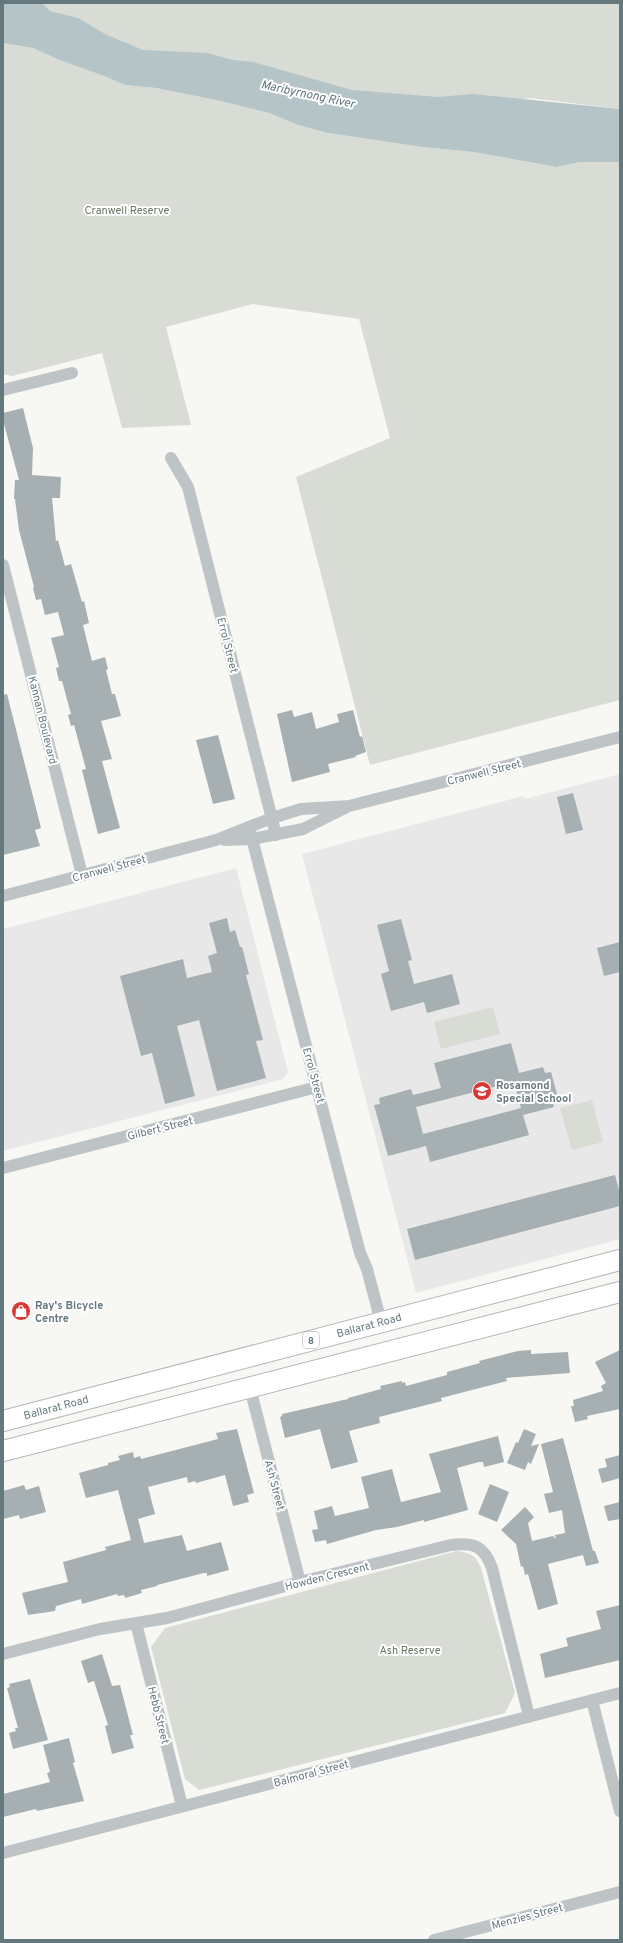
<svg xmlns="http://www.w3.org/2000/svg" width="623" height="1943" font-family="Overpass,sans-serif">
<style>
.built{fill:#e8e8e8}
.green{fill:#d8dcd4}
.water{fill:#b5c4c6}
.building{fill:#a6b0b3;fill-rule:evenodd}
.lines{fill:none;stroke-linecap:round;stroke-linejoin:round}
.trunk-casing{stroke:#b2b7b9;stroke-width:22}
.minor{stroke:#bec4c6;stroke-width:12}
.trunk{stroke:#fff;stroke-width:20}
.labels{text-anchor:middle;stroke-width:4;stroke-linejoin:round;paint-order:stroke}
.shield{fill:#fff;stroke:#92a0a4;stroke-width:1}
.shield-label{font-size:10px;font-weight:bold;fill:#64787d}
.park-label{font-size:11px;fill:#6a7663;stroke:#fff}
.street-label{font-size:11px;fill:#64787d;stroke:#fff}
.poi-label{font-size:11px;font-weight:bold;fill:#64787d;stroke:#fff;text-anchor:start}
.water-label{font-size:12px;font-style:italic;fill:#5f7778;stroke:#fff}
</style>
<rect width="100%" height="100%" fill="#f7f7f4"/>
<path class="built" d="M620,774V1239L416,1293L302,854L523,796L525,799Z
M236,868L288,1072L283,1079L3,1151V929Z"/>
<path class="green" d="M3,3H620V109L530,98L426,115L140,55Z
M3,43L33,48L57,59L108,77L125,85L156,88L216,100L269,113L298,125L328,133L422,147L473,152L557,167L580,162H620V700L370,765L296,477L390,438L359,319L253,304L166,327L191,425L122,428L102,353L12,376L3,374Z
M493,1007L500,1034L441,1049L434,1022Z
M592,1100L603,1142L572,1150L560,1108Z
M457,1551C470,1553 476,1555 481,1568L515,1693L505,1713L199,1790L185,1779L151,1647L165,1628Z"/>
<path class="water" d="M3,3H42L50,11L78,18L105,34L143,50L207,53L233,60L253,62L352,90L438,97L473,94L620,109V162H580L557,167L473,152L422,147L328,133L298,125L269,113L216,100L156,88L125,85L107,77L57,59L33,48L3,43Z"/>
<path class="building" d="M23,408L33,448L32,475L61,477L60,498H52L56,541L58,540L65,566L71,564L82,602L84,601L89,623L83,625L92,661L105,657L108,669L106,670L112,694H115L121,716L101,721L112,759L102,761L120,828L98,834L82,770L86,769L74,725L71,726L68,715L71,714L62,681H59L56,668L59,667L51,638L64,635L58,612L45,615L41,599L36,600L33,588L34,587L19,530L15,499H14L15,480H19L3,420V413Z
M7,694L41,828L35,830L40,846L3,855V695Z
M292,710L294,717L312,712L316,729L339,722L337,714L353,710L360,737L362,736L366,752L355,756L356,757L328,764L330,772L292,782L277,714Z
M218,735L235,799L213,804L196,740Z
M573,793L583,830L566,834L557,797Z
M227,918L230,932L235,930L240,947H242L249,974L246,975L263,1040L256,1041L266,1078L217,1091L199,1020L177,1026L195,1096L165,1104L152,1053L141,1056L120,976L183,959L187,978L212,972L208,956L217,953L209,923Z
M401,919L412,960L408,961L414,984L452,974L460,1004L427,1013L424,1002L391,1011L381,974L389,971L377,925Z
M620,942V972L604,976L597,948Z
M511,1043L519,1073L543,1067L545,1073L551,1072L558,1098L552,1100L554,1107L523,1115L529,1135L430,1162L426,1146L388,1156L374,1105L380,1104L379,1098L411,1089L413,1095L441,1088L434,1063ZM514,1082L521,1108L423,1134L416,1107Z
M615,1175L620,1194V1206L415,1260L407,1229Z
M531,1350V1354L568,1352L570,1373L506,1378L507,1381L441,1398L442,1401L379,1417L380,1423L349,1431L358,1462L331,1469L320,1429L285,1438L280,1417L282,1416V1414L348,1399V1398L381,1389L380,1386L402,1381V1383L405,1382L406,1386L447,1375V1372L480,1363L479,1361L518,1351Z
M620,1350V1409L587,1416L588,1419L575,1422L571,1406H574L573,1400L603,1391L601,1386L606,1383L595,1362Z
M237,1429L254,1493L247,1495L249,1502L233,1506L225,1475L196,1483L195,1481L188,1483L187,1477L148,1487L155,1514L138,1519L144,1543L182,1535L187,1551L221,1542L229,1570L207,1576V1573H204L157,1585V1586L141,1590L142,1593L125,1598L124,1595L118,1596L117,1594L82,1604L81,1599L56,1606L55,1611L28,1615L22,1593L68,1582L63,1562L106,1550L105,1547L131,1540L118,1490L86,1498L79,1473L108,1465V1463L120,1460L118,1456L133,1452L134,1458L140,1456L141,1459L218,1439L216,1433Z
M524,1429L536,1434L531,1446L539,1444L531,1464L528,1462L525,1470L507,1463L516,1442L518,1443Z
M498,1436L504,1462L484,1467L483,1462H479L457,1468L468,1510L424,1522V1520L397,1527L376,1530L327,1544L326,1540L315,1542L312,1530L318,1529L314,1511L332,1506L335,1516L369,1508L361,1477L392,1469L401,1502L441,1492L429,1454Z
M563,1438L593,1551H595L599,1563L586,1566L583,1555L548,1564L558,1604L538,1610L528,1574L525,1575L523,1566L521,1567L516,1544L501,1530L525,1507L534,1517L528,1523L532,1541L553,1536L556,1539L555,1535L565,1533L562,1510L549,1513L544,1494L553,1492L541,1444Z
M620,1455V1478L602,1483L598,1469L607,1467L605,1459Z
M490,1484L509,1492L497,1522L478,1514Z
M24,1485L26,1490L39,1486L46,1512L20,1519L19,1515L3,1519V1491Z
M620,1502V1519L608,1521L604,1506Z
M620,1605V1660L545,1678L540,1654L568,1646L566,1638L601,1629L596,1611Z
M102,1654L112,1686L120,1685L133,1735H130L134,1748L112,1754L105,1726L108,1725L94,1681L88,1683L81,1661Z
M30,1679L48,1740L13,1749L9,1733L16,1731L15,1728H18L7,1688L10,1687L9,1684Z
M69,1738L75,1762L73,1763L84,1801L37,1811L36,1809L3,1817V1794L50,1782L47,1773L50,1772L43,1745Z"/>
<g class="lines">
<defs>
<path id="trunk" d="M3,1421L620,1260
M3,1451L620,1292"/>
</defs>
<use href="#trunk" class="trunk-casing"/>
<path class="minor" d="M3,390L72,373
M171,458L188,487L276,835
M3,565L82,875
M249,827L360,1253L367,1269L381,1322
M225,840L252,839L303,829L347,807
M3,896L216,840L272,818L301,809L349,806L620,737
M3,1168L317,1087
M250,1388L300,1582
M136,1623L182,1806
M3,1654L100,1629L167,1618L300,1582L451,1545C474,1542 484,1546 492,1568L529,1716
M592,1700L620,1811
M3,1853L620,1693
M434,1940L620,1892"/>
<use href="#trunk" class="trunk"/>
</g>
<defs>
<symbol id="school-disc" viewBox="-11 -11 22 22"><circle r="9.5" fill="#d83834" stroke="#fff"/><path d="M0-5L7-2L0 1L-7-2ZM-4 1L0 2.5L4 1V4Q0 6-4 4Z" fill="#fff"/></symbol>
<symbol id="shop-disc" viewBox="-11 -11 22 22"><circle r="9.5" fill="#d83834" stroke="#fff"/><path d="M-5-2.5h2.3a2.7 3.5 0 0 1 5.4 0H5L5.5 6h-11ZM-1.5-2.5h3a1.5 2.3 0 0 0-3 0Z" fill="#fff"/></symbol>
</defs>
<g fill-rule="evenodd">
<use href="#school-disc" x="471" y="1080" width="22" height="22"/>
<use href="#shop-disc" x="10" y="1300" width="22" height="22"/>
</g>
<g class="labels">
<rect class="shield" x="303" y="1332" width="16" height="16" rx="3"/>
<g class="shield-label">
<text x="311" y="1344">8</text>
</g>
<g class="park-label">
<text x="127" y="214">Cranwell Reserve</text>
<text x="410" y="1654">Ash Reserve</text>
</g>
<g class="street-label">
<text transform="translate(228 645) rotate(76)" y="4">Errol Street</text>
<text transform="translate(43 720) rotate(76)" y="4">Kannan Boulevard</text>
<text transform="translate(484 772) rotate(-14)" y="4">Cranwell Street</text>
<text transform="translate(109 868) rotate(-15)" y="4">Cranwell Street</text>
<text transform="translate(314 1075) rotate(75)" y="4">Errol Street</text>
<text transform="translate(160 1128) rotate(-14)" y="4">Gilbert Street</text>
<text transform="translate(369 1325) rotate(-15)" y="4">Ballarat Road</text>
<text transform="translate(56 1407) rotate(-15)" y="4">Ballarat Road</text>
<text transform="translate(275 1485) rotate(75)" y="4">Ash Street</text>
<text transform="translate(327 1576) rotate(-14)" y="4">Howden Crescent</text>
<text transform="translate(159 1715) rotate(76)" y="4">Hebb Street</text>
<text transform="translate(311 1773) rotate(-15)" y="4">Balmoral Street</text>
<text transform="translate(527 1916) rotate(-15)" y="4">Menzies Street</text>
</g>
<g class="poi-label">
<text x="496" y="1089">Rosamond<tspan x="496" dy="13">Special School</tspan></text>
<text x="35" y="1309">Ray's Bicycle<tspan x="35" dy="13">Centre</tspan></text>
</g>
<g class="water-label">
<text transform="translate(308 94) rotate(12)" y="4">Maribyrnong River</text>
</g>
</g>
<rect width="623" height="1943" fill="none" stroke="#64787d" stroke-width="8"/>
</svg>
